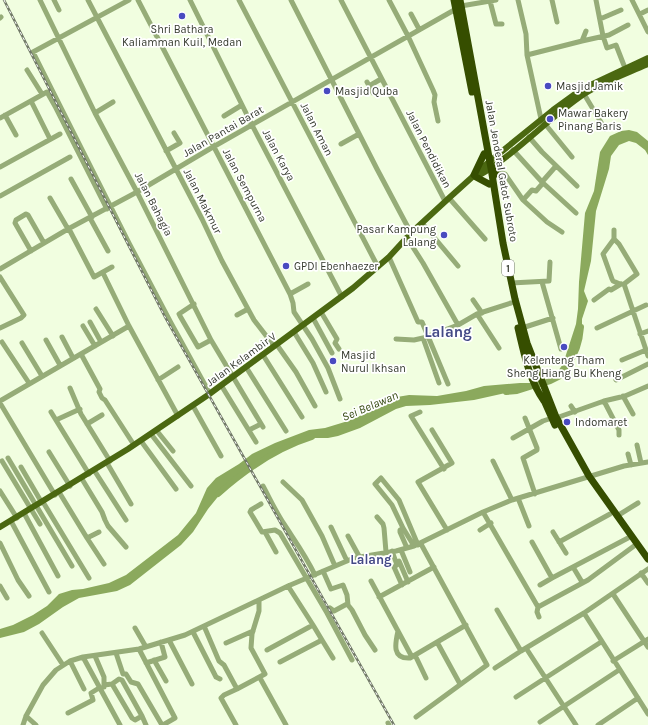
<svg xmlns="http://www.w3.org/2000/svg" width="648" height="725" font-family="Karla,sans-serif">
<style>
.water{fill:#8ba95d}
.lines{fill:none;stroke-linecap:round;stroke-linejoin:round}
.river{stroke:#8ba95d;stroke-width:6}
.minor{stroke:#96ac78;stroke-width:5}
.major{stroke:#4b6811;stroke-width:6}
.highway{stroke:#364e00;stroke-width:7}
.rail-casing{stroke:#717967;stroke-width:2.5}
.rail{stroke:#fff;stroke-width:1;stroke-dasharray:3;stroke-linecap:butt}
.poi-dot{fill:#494ac0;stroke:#fff;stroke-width:1.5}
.labels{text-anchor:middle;stroke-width:3.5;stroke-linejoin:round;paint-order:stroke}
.shield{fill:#fff;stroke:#71746c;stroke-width:1}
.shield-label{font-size:10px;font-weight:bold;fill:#34392d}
.poi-label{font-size:11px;fill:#34392d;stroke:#fff;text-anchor:start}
.street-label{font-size:11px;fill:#34392d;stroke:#fff}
.water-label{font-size:12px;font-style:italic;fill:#354911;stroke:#fff}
.quarter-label{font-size:13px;font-weight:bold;fill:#434986;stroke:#fff}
.district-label{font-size:15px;font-weight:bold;fill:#434986;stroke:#fff}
</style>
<rect width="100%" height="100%" fill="#f1fee0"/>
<path class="water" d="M629,130L637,132L648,141V155L645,150L636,143L629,141L619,145L611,156L609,169L596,211L591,261L584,291L588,301L582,319V330L570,365L565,374L561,379L551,384L534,389L526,387L515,391L474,400L430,405L406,406L396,409L360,428L338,436L328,438H311L296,442L257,463L225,488L208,509L193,532L181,545L130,585L117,591L79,598L63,607L39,624L24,632L0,638V629L13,625L33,615L47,606L59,594L72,590L83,589L109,583L126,575L178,535L196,513L207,488L216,478L239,464L252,454L275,443L309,430L325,428L348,421L374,410L391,398L409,395L437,396L466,391L484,386L520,383H532L550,378L556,374L563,364L576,324L578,309L579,282L585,213L594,191L600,152L610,136L621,131Z"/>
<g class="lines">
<path class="river" d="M568,364C577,353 580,340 581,327
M506,392L517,391L536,385
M218,494C245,470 277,448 312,437"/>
<path class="minor" d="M40,0L95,113L137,192L211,340L263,427
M54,0L59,10
M88,0L202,219L222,261L254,320L274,346
M129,0L33,52L129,243L171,323L210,394
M138,0L290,294L293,303L294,312L312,339L328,368L340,399
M190,0L252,125L342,297
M239,0L378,267
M291,0L377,169L411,233
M341,0L445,201
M389,0L408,36L433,90L435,95L434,102L438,121
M518,0L526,34L527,55L541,119L572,157
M552,0L557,22
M596,0L603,36L607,48L616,45L625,68
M632,0L648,32
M490,1L496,24H502
M461,6L496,0
M411,14L419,29
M640,14L648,10
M0,18L1,17
M600,19L621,10
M586,31L582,41L609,35L628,25
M527,55L582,41
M27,70L42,94
M367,82L373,93
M369,86L381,79
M584,94L605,129
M31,101L50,139
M95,113L113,102
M5,115L16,135
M224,116L242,105
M0,118L47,92L56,108L107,209
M529,137L542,152L577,186
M341,144L359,134
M513,150L542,182L576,213
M166,151L180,143L174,133
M0,167L60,134
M495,170L505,174L523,200L547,222L562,232
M71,179L92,217
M542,182L556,166
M0,196L70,157
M50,198L68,229
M449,198L485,239
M523,200L532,190L536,191L543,183
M90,218L108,251
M422,223L458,266
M69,229L94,277L112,267
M614,230V239L603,254L612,279L613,281L620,284
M407,238L423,263L458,325
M614,239L619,244L637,274L624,284L648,356
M31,251L15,223L16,220L26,214L28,215L44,243
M389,257L418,322H422L448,384
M0,269L68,229L137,192L213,147L456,9
M103,273L129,326L178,416
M0,277L24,315L21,318L0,328
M542,282L561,349
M511,283L549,281L550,262
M290,294L308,284
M473,300L482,313
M594,300L609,289L611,290L621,284
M194,304L179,314L180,316L198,347L211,340
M96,309L113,336
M321,312L337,339L335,343L339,349
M477,314L499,348
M237,315L248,309
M313,318L332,353
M90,322L101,342
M83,326L95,346
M522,328L553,318
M597,328L646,305
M294,332L313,363L326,392
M640,334L648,331
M62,337L73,358
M423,338L439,383
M396,339L414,340L423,338L458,325L477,314L511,303
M46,340L60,365
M2,342L29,383
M22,343L42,376
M277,345L296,372L315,406
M81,354L100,389L99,392L102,398L105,400L134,445
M263,355L302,417
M622,360L646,350
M246,367L286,431
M158,380L178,367
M616,380L648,364
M221,385L256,442
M70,388L81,414L110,461
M623,396L633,414
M0,401L129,326
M0,403L55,495
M193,406L221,456
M571,406L575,412
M51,412L89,474
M420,412L411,416L444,469
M525,418L537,448V450L523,458L535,494
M556,418L604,401
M56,420L80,409
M87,424L102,415
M249,430L261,424
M432,430L452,463L418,482L447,530
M157,431L173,451
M151,434L191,486
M619,435V430L604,401L625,396L648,386
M513,438L543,421L555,417
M141,441L176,489
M637,445L641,463
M49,452L70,486
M628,454L631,465
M8,458L72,566
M2,461L40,524
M493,461L512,500
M107,463L131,504
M21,467L42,503
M94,470L126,520
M82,479L102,512L105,520L108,526L126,547
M283,482L302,500L322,536L335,566
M263,486C270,499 276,512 284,524C295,541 306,556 315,575
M0,491L17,518
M59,492L87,538L99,532
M518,498L529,526
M43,502L89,578
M261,504L251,510L250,512L262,532L275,530L280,533L327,613L352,660
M483,512L538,607L537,612L539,617
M24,513L58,576
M617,516L638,503
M377,517L383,524L384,528L386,552
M11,521L49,592
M331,527L347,561
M403,528L414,546
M480,530L491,523
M265,532L276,552
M553,532L566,553
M348,536L359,556
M87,538L104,564
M532,542L552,578L628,538
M559,542L610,514
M0,543L18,580L29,596
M407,548L400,532V530L403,528L392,505L375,484L381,478L399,500L418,545
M401,550L410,572
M392,551L397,565L394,567L402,585
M399,561L408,582
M573,567L582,582
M323,571L331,589L343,585L347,595L348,605L352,610L365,635L375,650
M641,573L648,583
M371,581L412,657
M540,585L552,578
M0,586L7,598
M613,594L648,647
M379,597L434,567
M538,607L588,580L634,546
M330,608L334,611L347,604
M497,610L521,651
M584,613L648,714
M204,626L219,661L224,665L237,689L265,674L251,648L252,634L259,611V600
M135,628L146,647
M398,631C395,644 392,659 410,658L466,625
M193,632L216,677L220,679
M42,633L63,665
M169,640L192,684
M322,640L333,658
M437,642L460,684
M226,643L253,631
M526,648L576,725
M139,649L175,718L163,725
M267,650L313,625L288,586
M116,653L123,674H126L131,682L138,684L162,725
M415,655L426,678
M95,656L104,677V687
M83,657L120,725
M154,660L166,681
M70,661L84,689
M613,661L648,639
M280,662L322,640L313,625
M146,663L165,657L161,642
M495,668L521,651L584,613L648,569
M260,678L286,725
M112,684L119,679L122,680L142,716
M104,685L112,684L132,718L135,720L142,716L146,725
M516,697L601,642
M68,713L93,700L91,693L99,688
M26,716L36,725
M416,717L487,665L421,544
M540,722L619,670
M388,723L389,725
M23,725L26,716L43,685L56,670L70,661L83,657L139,649L185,635L288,586L354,558L396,551L414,546L483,512L512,500L624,466L648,462
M236,725L221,698L224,695L237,689
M598,725L638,698"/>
<path class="major" d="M478,176C516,154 547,119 584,94C603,82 628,73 648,64
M0,527L128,449L208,395L353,288L389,257L411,233L449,198L490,161L553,110L582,89L648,58"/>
<path class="highway" d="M454,0L472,92
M460,0L491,168L503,243L515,299L527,343L556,417L589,476L648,559
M474,175L484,154
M476,177L489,184
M493,177L501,159
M518,328C524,353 529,380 544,401
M543,398L555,425"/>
<defs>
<path id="rail" d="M4,0L165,317L394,725"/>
</defs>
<use href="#rail" class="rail-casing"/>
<use href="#rail" class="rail"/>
</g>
<g class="poi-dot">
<circle cx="182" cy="16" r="4"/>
<circle cx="548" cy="86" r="4"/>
<circle cx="327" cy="91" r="4"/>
<circle cx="550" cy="119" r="4"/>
<circle cx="444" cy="235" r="4"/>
<circle cx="286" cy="266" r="4"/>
<circle cx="564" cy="347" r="4"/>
<circle cx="333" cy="361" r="4"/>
<circle cx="567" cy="422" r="4"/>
</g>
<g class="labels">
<rect class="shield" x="502" y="260" width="12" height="16" rx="3"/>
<g class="shield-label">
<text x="508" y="272">1</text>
</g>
<g class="poi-label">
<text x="182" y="33" text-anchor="middle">Shri Bathara<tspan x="182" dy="13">Kaliamman Kuil, Medan</tspan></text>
<text x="556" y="90">Masjid Jamik</text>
<text x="335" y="95">Masjid Quba</text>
<text x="558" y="117">Mawar Bakery<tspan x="558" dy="13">Pinang Baris</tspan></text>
<text x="436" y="233" text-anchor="end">Pasar Kampung<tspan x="436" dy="13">Lalang</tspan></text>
<text x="294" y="270">GPDI Ebenhaezer</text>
<text x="341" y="359">Masjid<tspan x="341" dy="13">Nurul Ikhsan</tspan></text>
<text x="564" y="364" text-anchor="middle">Kelenteng Tham<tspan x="564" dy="13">Sheng Hiang Bu Kheng</tspan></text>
<text x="575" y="426">Indomaret</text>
</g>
<g class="street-label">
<text transform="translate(317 129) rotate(63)" y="4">Jalan Aman</text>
<text transform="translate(223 131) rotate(-30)" y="4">Jalan Pantai Barat</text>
<text transform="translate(429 149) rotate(63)" y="4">Jalan Pendidikan</text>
<text transform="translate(279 155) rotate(62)" y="4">Jalan Karya</text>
<text transform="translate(502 171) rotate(80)" y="4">Jalan Jenderal Gatot Subroto</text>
<text transform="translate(245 185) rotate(62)" y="4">Jalan Sempurna</text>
<text transform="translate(203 201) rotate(63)" y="4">Jalan Makmur</text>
<text transform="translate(154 204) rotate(63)" y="4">Jalan Bahagia</text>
<text transform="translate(241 359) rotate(-36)" y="4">Jalan Kelambir V</text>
</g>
<g class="water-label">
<text transform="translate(370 406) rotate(-23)" y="4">Sei Belawan</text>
</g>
<g class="quarter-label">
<text x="371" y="564">Lalang</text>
</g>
<g class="district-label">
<text x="448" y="337">Lalang</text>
</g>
</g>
</svg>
